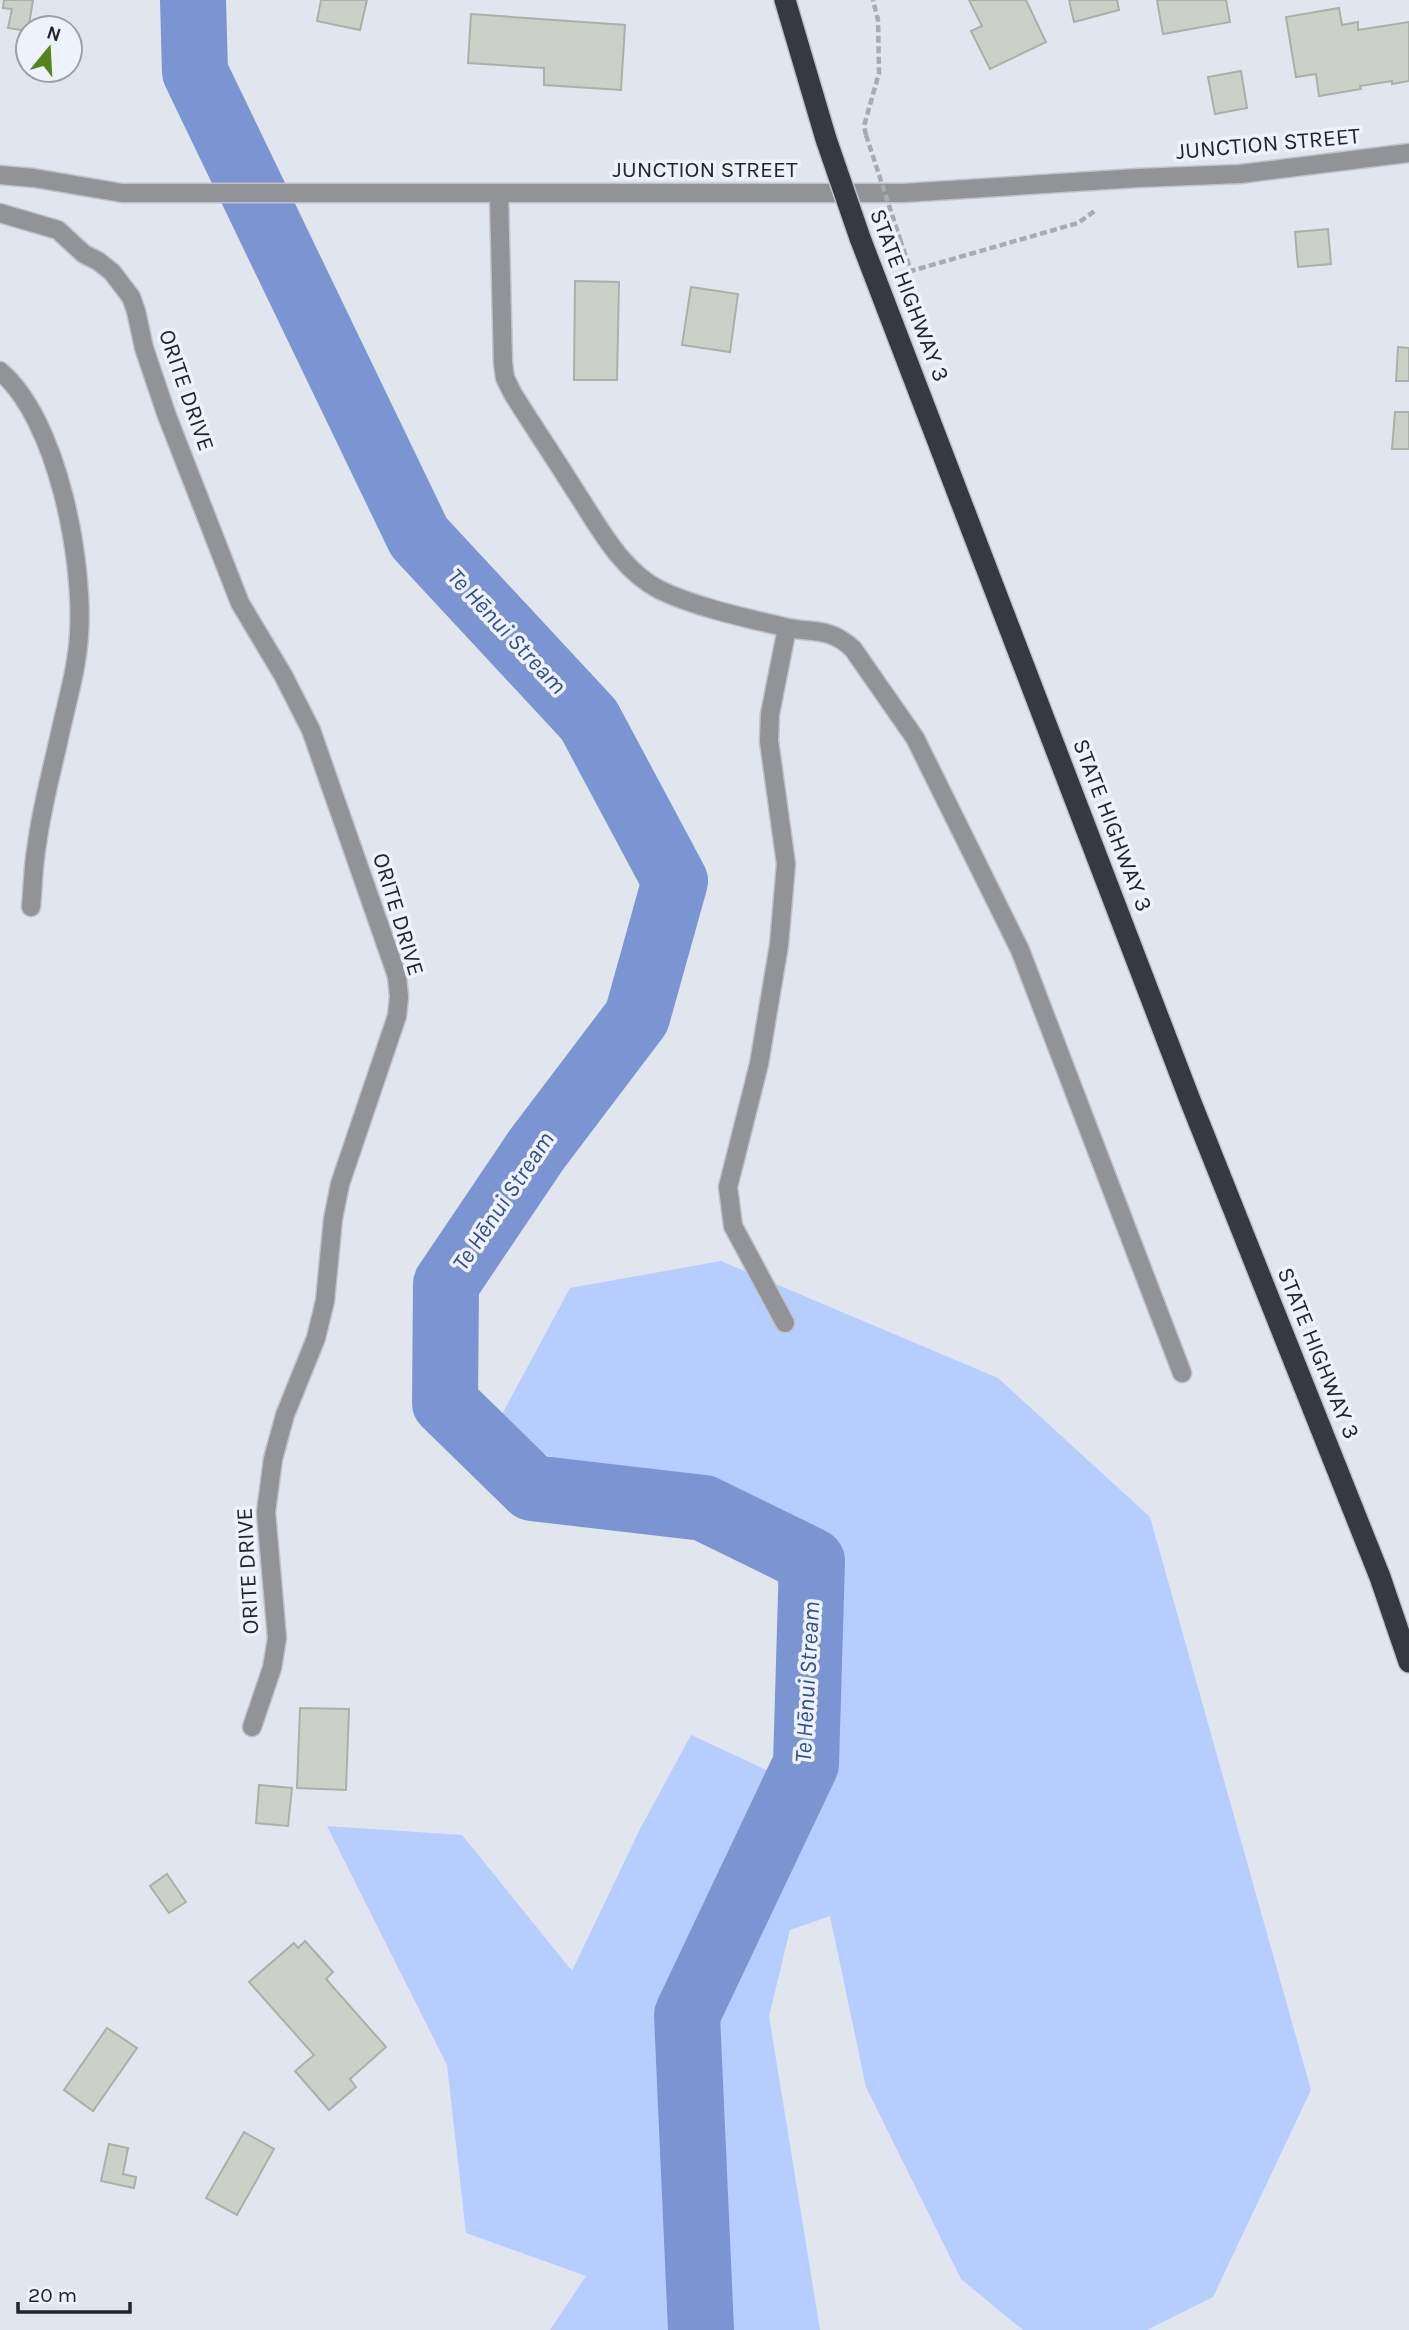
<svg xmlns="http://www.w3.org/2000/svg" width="1409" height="2330" font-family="Karla,sans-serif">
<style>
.green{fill:#b6cdff}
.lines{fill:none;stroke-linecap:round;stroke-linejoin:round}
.river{stroke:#7a95d2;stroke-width:66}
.building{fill:#cbd0c8;stroke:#abb0a8;stroke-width:2}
.minor-casing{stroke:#bfc2ca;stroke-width:21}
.highway-casing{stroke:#bfc2ca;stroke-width:24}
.path{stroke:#a8abb2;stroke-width:4.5;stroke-dasharray:7 3.5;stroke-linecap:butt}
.minor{stroke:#919396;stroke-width:18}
.highway{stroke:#363940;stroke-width:21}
.highway-bridge-casing{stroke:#bfc2ca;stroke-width:24;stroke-linecap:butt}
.path-bridge{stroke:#a8abb2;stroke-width:4.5;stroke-dasharray:7 3.5;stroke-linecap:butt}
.highway-bridge{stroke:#363940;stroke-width:21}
.labels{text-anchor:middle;stroke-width:7;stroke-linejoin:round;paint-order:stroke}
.street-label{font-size:23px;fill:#242528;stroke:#eef2fb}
.water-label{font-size:24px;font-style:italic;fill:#304e97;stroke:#eef2fb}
</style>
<rect width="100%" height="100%" fill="#e1e5ed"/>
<path class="green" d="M721,1261L998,1378L1150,1517L1311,2090L1213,2297L1147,2330H1023L961,2279L866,2087L830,1916L790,1930L769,2016L820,2330H550L586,2276L466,2233L447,2065L327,1826L462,1835L572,1971L640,1829L691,1735L788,1780L801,1623L759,1551L675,1506L492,1433L570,1288Z"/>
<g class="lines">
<path class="river" d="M193,0L195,72L419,537L589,720L675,881L637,1017L537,1149L446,1284L445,1403L532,1488L704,1508L812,1561L806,1764L687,2015L701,2330"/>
</g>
<path class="building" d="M4,0H33L28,31L8,28L12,9L3,8Z
M321,0H367L360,30L317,21Z
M969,0H1026L1046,42L990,69L971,31L982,26Z
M1069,0H1117L1119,10L1074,22Z
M1157,0H1226L1230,22L1163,34Z
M1339,8L1342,25L1358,22V30L1409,22V81L1392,84V81L1360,86L1361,89L1319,96L1316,74L1296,77L1286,17Z
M471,14L625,25L621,90L544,85V68L468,63Z
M1241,71L1247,108L1215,114L1208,77Z
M1328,229L1331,264L1298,267L1295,232Z
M575,281L619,282L617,380H574Z
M691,287L738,294L730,352L682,345Z
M1398,347L1409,348V381H1396Z
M1395,412H1409V449H1392Z
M300,1708L349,1709L346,1790L297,1788Z
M259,1785L292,1788L288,1826L256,1823Z
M167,1874L186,1902L169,1913L150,1886Z
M305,1941L333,1972L326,1979L386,2047L350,2079L356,2087L329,2110L295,2071L314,2055L249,1982L294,1943L298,1948Z
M107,2028L137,2048L93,2111L64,2090Z
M244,2132L274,2149L237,2215L206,2198Z
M109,2144L128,2148L123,2174L136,2177L134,2188L101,2181Z"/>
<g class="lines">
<defs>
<path id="minor" d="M0,175L34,178L122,193H904L1138,178L1240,174L1409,153
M499,195L503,363L505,378L513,394C533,426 554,457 574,489C598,525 620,570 660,590C695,607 746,618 784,627C813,634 829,626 853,649L915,738L1020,950L1182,1373
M0,213L58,230L84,254L98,261L112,272L131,297L136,311L144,348L167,416L240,603L283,675L311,730L397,976L399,997L397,1016L340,1184L333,1219L325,1301L316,1338L285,1415L273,1459L266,1512L277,1638L272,1668L252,1727
M0,371C58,420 84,562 79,635C77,667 68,698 61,729C53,767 42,805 37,844C33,865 33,886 31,907
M785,1323L733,1226L728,1187L759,1064L779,945L786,864L769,741L770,714L787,628"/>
<path id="highway" d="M785,0L826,139
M860,238L1190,1100L1380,1577L1409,1662"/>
</defs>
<use href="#minor" class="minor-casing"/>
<use href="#highway" class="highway-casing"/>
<path class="path" d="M866,135L864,126L879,73L878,20L873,0
M900,239L911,271L1078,223L1096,210"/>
<use href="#minor" class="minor"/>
<use href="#highway" class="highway"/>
<defs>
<path id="highway-bridge" d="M826,139L860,238"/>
</defs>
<use href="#highway-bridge" class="highway-bridge-casing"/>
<path class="path-bridge" d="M866,135L900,239"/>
<use href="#highway-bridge" class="highway-bridge"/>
</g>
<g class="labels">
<g class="street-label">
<text transform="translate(1268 143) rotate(-5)" y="8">JUNCTION STREET</text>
<text x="705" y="177">JUNCTION STREET</text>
<text transform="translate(910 295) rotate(69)" y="8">STATE HIGHWAY 3</text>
<text transform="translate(187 390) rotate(71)" y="8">ORITE DRIVE</text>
<text transform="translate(1113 825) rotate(69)" y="8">STATE HIGHWAY 3</text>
<text transform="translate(399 914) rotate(73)" y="8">ORITE DRIVE</text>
<text transform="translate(1319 1353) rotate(68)" y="8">STATE HIGHWAY 3</text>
<text transform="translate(247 1571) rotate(-93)" y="8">ORITE DRIVE</text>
</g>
<g class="water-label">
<text transform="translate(507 631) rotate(47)" y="8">Te Hēnui Stream</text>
<text transform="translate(503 1201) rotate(-56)" y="8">Te Hēnui Stream</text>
<text transform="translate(807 1682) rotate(-87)" y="8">Te Hēnui Stream</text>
</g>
</g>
<g transform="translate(49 49) rotate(18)"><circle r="33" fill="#eef2fb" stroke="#9da0a7" stroke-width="2"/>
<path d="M0-5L12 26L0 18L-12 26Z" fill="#52861d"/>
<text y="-10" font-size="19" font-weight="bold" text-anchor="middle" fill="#242528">N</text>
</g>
<path d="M18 2302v10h112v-10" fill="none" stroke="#242528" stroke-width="3.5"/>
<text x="28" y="2302" font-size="21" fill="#242528" stroke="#eef2fb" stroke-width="5" paint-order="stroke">20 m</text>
</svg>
